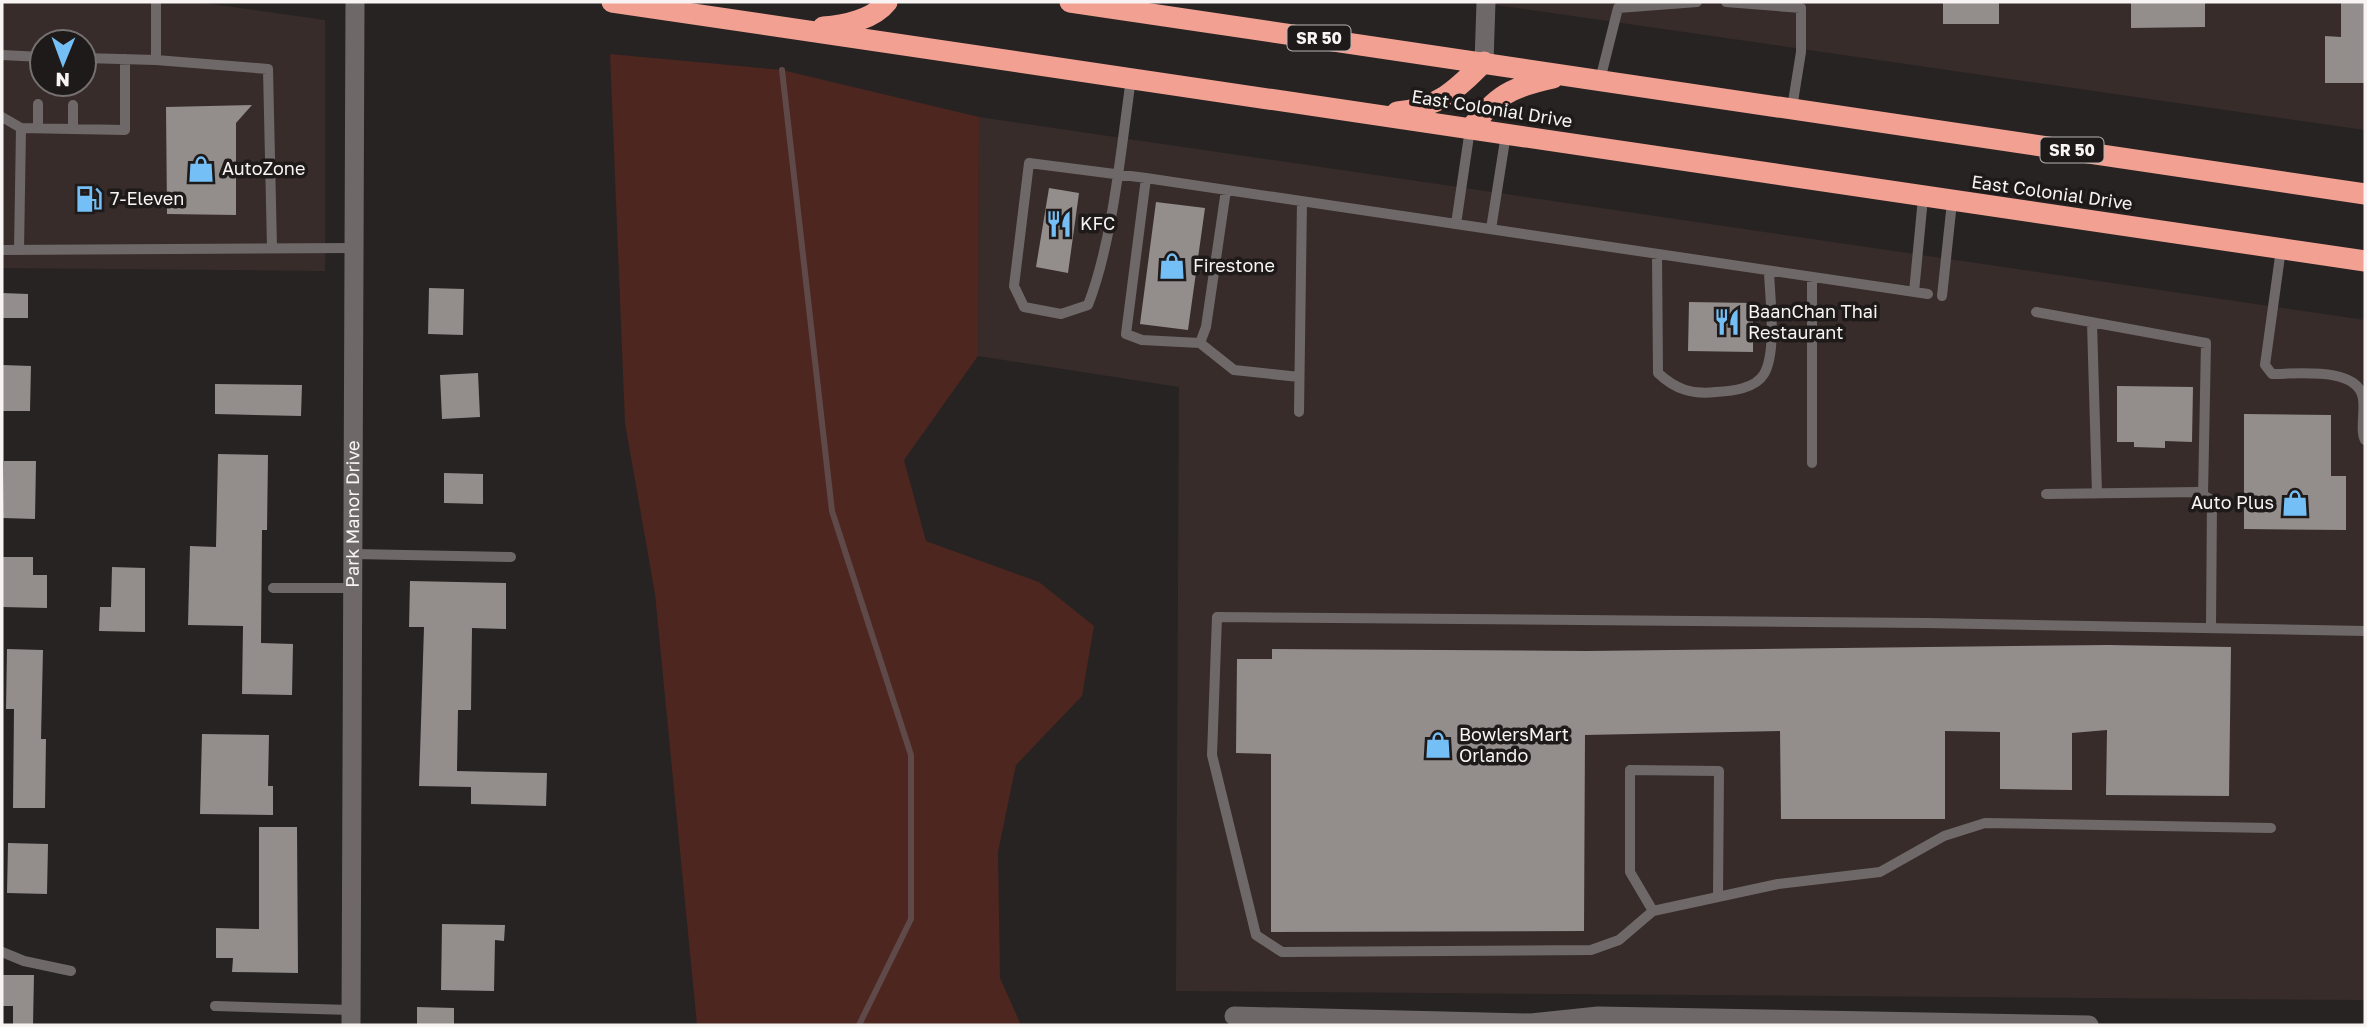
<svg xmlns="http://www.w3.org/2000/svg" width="2367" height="1027" font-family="'Golos Text',sans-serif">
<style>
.built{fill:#372c2a;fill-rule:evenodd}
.green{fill:#4c261f}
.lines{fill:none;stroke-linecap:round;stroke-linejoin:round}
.stream{stroke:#604949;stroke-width:6}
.building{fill:#938d8c}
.lane{stroke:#6e6968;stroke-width:10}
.street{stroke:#6e6968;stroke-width:19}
.highway{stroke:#f2a092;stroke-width:21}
.labels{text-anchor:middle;stroke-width:7;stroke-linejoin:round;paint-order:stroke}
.shield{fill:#1e1a19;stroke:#b6b3b2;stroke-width:2}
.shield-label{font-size:16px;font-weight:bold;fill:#f7f4f3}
.street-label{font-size:18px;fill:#f7f4f3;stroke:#1e1a19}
.poi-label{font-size:18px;fill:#f7f4f3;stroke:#1e1a19;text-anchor:start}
</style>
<rect width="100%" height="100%" fill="#272322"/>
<path class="built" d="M2,2H197L325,20V271L2,268ZM42,42H84V84H42Z
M1473,2H2365V130L1489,4Z
M979,117L2365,320V1000L1176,991L1179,387L978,356Z"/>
<path class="green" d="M610,54L782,70L979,117L978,356L904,460L926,541L1039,582L1094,626L1082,696L1016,765L998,852L1000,978L1021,1025H697L655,594L625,423Z"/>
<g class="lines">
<path class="stream" d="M782,70L832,511L911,755V919L859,1025"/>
</g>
<path class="building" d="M1943,2H1999V24H1943Z
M2131,2H2205V27L2131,28Z
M2341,2H2365V83H2325V36L2341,37Z
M252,105L236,123V215L167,214L166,107Z
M1049,188L1079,193L1068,273L1036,267Z
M1156,202L1205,208L1188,330L1140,324Z
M429,288L464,289L463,335L428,334Z
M2,293L28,294V318H2Z
M1689,302L1753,303V352L1688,351Z
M2,365L31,366L30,411H2Z
M478,373L480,417L442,419L440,375Z
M215,384L302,385L301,416L215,414Z
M2117,386L2193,387L2192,442L2165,441V448L2134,447V442H2117Z
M2244,414L2331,415V476H2346V530L2244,529Z
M218,454L268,455L267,530H262L261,643L293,644L292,695L242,694L243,626L188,625L190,546L216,547Z
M4,461H36L35,519L3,518Z
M444,473L483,474V504L444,503Z
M3,557H33V575H47V608L2,607Z
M112,567L145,568V632L99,631L100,607H111Z
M410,581L506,583V629L472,628L471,710H458L457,771L547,773L546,806L471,804V787L419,786L424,627H409Z
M2108,645L2231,647L2229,796L2106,795L2107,730L2072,733V790L2000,789V732L1945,731V819H1781L1780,731L1585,735L1584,931L1271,932V754L1236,753L1237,659H1272V649L1586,651Z
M7,649L43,650L41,739H46L45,808H13L14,709H6Z
M202,734L269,735L268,786H273V815L200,814Z
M259,827H297L298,973L232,972L233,958H216V928L259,929Z
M8,843L48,844L47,894L7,893Z
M442,924L505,925L504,941L495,940L494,991L441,990Z
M2,975H34L33,1025H13V1006H2Z
M417,1007L454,1008V1025H417Z"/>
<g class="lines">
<path class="lane" d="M156,2V60L268,69L272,248
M1726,2L1801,8V52L1792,108
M2,55L42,57
M38,57V71
M84,58L156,60
M1131,79C1121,148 1113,241 1088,305L1061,314L1024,307L1014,286L1029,163L1146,178L1928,294
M1600,80L1618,8L1697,2
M38,104V128
M2,117L21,128L19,250
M21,128L125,130V59
M73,129V105
M1146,178L1126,334L1142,340L1200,343L1206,327L1226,190
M1456,224L1470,129
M1491,229L1506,134
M2281,249L2265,365L2272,374C2297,374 2359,366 2363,399C2365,412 2360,431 2365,440
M2,250L353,248
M1657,255L1658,373C1675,389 1692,395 1716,392C1732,391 1755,389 1764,374C1777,352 1770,298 1769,272
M1914,292L1923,198
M1942,296L1952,202
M2036,312L2206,343L2203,495
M2092,323L2097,493
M1200,343L1234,370L1299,377
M1299,412L1302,201
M1812,463V279
M2046,494L2198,492L2212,500L2211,628
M353,554L511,557
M273,588H353
M2271,828L1985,823L1944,836L1880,872L1778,884L1653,911L1619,940L1591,950L1282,952L1256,935L1212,755L1217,617L1927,623L2365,631
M1653,911L1630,872V770L1719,771L1718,897
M2,952L24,961L71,971
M215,1006L351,1010"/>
<g class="street">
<path d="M1484,62L1486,2"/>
<path d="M1234,1016L1531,1023L1598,1016L2089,1025"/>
<path id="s1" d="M351,1025L355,2"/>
</g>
<path class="highway" d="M612,2L2365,261
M1070,2L2365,194
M823,27C844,26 874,19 887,2
M1397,112C1438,108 1456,90 1484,62
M1470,129C1497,95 1511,87 1553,78"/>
</g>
<defs>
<symbol id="shop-bare" viewBox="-9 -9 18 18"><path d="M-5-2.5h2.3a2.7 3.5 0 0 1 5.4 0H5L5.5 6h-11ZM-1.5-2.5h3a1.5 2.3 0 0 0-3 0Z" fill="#74c0f6" stroke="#1e1a19" stroke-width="2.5" paint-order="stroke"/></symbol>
<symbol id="fuel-bare" viewBox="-9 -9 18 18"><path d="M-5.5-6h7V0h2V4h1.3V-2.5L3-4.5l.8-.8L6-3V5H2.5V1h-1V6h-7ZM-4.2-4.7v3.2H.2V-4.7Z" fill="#74c0f6" stroke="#1e1a19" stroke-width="2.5" paint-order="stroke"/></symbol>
<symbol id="restaurant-bare" viewBox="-9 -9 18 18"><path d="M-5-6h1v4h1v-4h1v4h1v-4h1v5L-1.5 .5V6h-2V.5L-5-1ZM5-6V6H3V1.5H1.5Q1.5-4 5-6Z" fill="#74c0f6" stroke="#1e1a19" stroke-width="2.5" paint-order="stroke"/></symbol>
</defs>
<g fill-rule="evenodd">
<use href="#shop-bare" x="182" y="150" width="38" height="38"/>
<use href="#fuel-bare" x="70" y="180" width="38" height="38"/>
<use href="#restaurant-bare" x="1040" y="205" width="38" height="38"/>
<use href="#shop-bare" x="1153" y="247" width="38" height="38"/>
<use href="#restaurant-bare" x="1708" y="303" width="38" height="38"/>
<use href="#shop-bare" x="2276" y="484" width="38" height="38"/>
<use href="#shop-bare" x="1419" y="726" width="38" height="38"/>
</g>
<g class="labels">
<g class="shield">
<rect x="1287.5" y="25.5" width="63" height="25" rx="5"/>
<rect x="2040.5" y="137.5" width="63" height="25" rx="5"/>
</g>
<g class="shield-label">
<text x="1319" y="44">SR 50</text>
<text x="2072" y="156">SR 50</text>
</g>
<g class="street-label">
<text transform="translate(1492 109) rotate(9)" y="6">East Colonial Drive</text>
<text transform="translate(2052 193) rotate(8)" y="6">East Colonial Drive</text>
<text dy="6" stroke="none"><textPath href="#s1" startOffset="511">Park Manor Drive</textPath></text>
</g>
<g class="poi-label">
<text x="222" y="175">AutoZone</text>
<text x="110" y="205">7-Eleven</text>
<text x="1080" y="230">KFC</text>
<text x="1193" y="272">Firestone</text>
<text x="1748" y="318">BaanChan Thai<tspan x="1748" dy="21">Restaurant</tspan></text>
<text x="2274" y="509" text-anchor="end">Auto Plus</text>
<text x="1459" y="741">BowlersMart<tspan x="1459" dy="21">Orlando</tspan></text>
</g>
</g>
<rect width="2367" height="1027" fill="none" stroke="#f7f4f3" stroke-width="7"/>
<g transform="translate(63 63) rotate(181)"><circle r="33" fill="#1e1a19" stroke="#757170" stroke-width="2"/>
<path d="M0-5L12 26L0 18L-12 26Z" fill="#74c0f6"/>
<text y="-10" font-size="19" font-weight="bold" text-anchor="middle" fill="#f7f4f3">N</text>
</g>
</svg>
